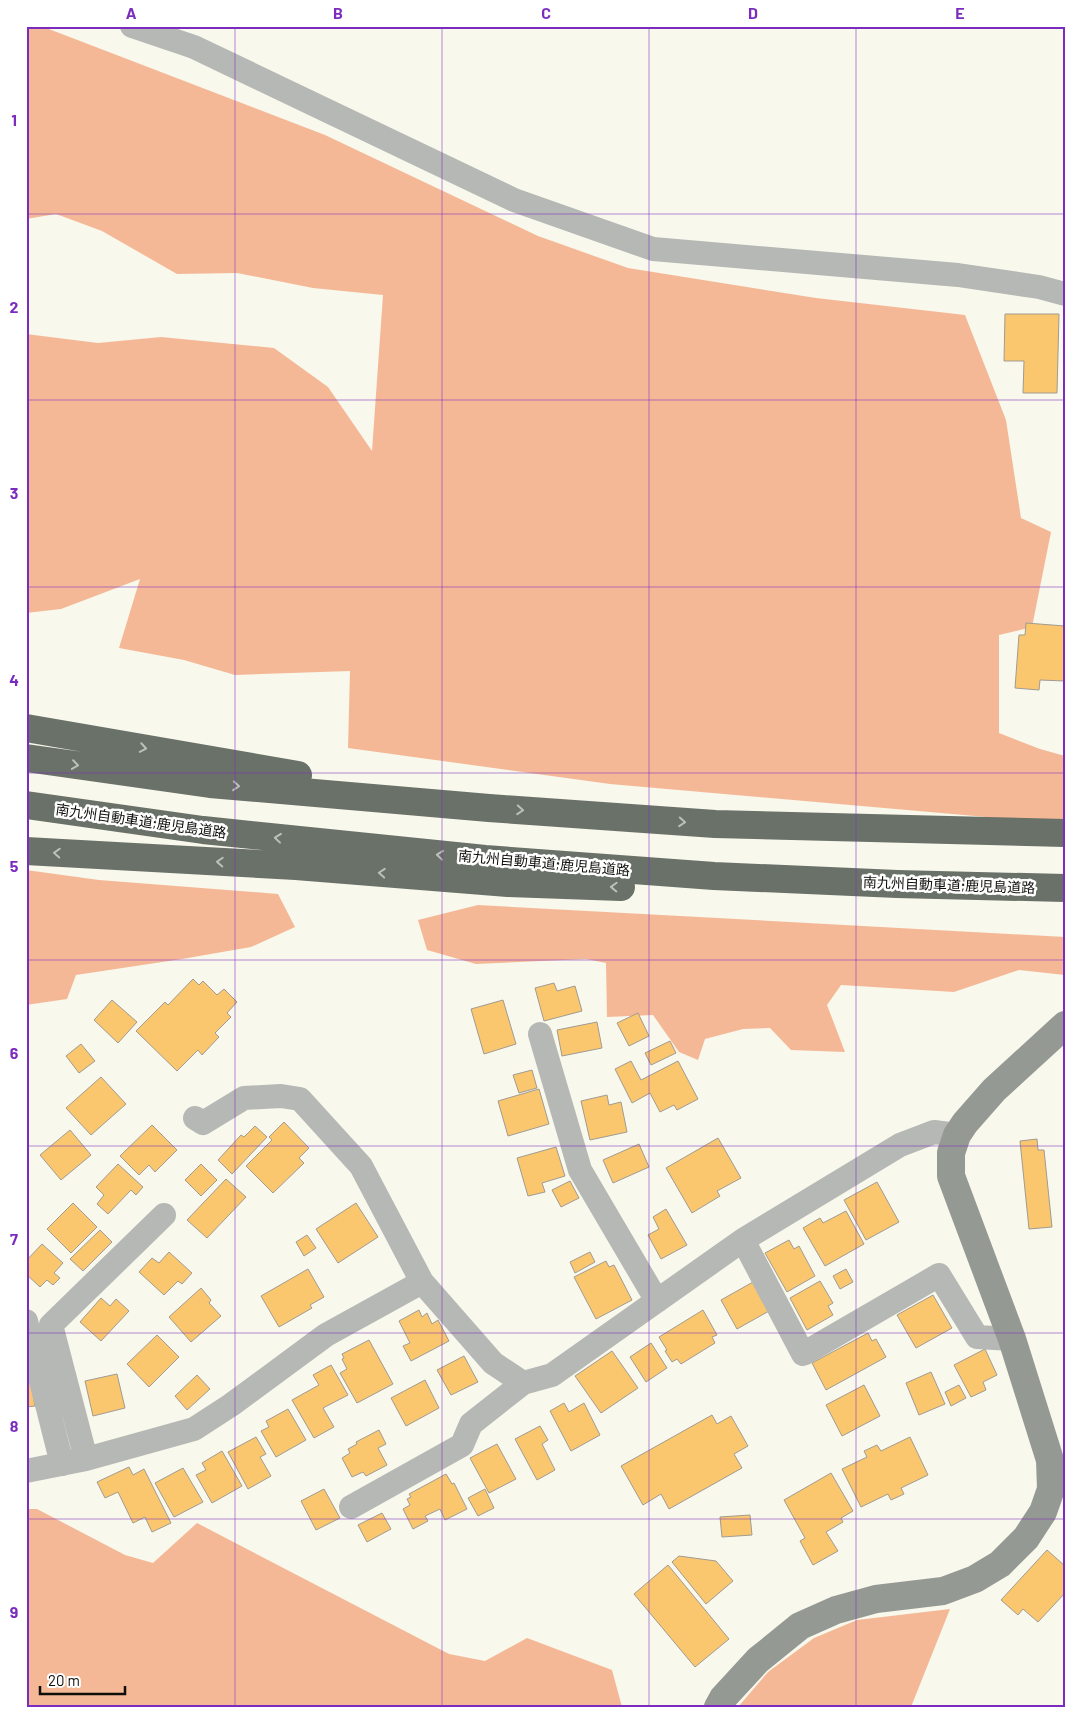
<svg xmlns="http://www.w3.org/2000/svg" width="1091" height="1733" font-family="Barlow,'Noto Sans JP',sans-serif">
<style>
.green{fill:#f5b897}
.building{fill:#fac76f;stroke:#a19b91}
.lines{fill:none;stroke-linecap:round;stroke-linejoin:round}
.street{stroke:#b5b8b4;stroke-width:24}
.secondary{stroke:#959993;stroke-width:28}
.highway{stroke:#6a7168;stroke-width:28}
.oneway{stroke:#bcbfbb}
.grid{fill:none;stroke:#7b2cbf;stroke-width:1;stroke-opacity:0.55}
.labels{text-anchor:middle;stroke-width:5;stroke-linejoin:round;paint-order:stroke}
.street-label{font-size:14px;fill:#0e0f0b;stroke:#fff}
.neatline{fill:none;stroke:#7b2cbf;stroke-width:2}
.grid-label{font-size:16px;text-anchor:middle;font-weight:bold;fill:#7b2cbf}
</style>
<rect width="100%" height="100%" fill="#f8f8ec"/>
<path class="green" d="M26,26H41L325,135L538,236L628,268L816,298L965,315L1006,420L1021,518L1051,532L1032,627L999,635V733L1040,749L1065,756V821H1031L610,784L348,748L350,671L235,675L184,660L119,648L140,579L61,609L26,613V334L98,343L161,337L274,348L328,387L372,451L383,295L313,288L237,273L177,274L102,231L56,214L26,219Z
M26,870L99,880L278,894L295,927L251,947L182,959L76,975L67,999L26,1005Z
M478,905L1065,937V975L1019,970L954,992L841,985L827,1005L845,1052L791,1050L770,1028L743,1029L705,1039L698,1060L679,1052L653,1015L607,1017L606,963L586,959L476,964L427,950L418,920Z
M26,1509H37L125,1555L153,1563L197,1523L449,1654L485,1661L527,1638L612,1670L622,1707H26Z
M950,1609L911,1707H738L768,1672L814,1638L857,1620Z"/>
<path class="building" d="M1005,314H1059L1057,393H1023L1024,361H1004Z
M1026,623L1065,626V681L1040,680L1039,690L1015,688L1019,635H1025Z
M193,979L199,985L203,981L217,995L224,989L237,1002L227,1013L231,1017L215,1033L219,1037L202,1055L198,1050L177,1071L136,1031L165,1002L168,1005Z
M554,983L557,991L575,986L582,1011L544,1021L535,988Z
M112,1000L137,1022L118,1043L94,1020Z
M503,1000L516,1044L484,1054L471,1009Z
M638,1013L649,1036L629,1046L617,1023Z
M597,1022L602,1048L562,1056L557,1030Z
M670,1041L676,1053L651,1065L645,1053Z
M81,1044L95,1061L79,1073L66,1056Z
M631,1061L641,1080L678,1061L698,1099L677,1110L674,1105L660,1112L650,1093L632,1103L615,1069Z
M532,1070L537,1088L519,1093L513,1075Z
M101,1077L126,1104L91,1135L66,1108Z
M539,1089L549,1124L508,1136L498,1101Z
M607,1095L609,1105L621,1102L627,1132L590,1140L581,1101Z
M284,1122L309,1148L299,1158L304,1163L273,1193L246,1166L272,1140L269,1137Z
M152,1125L177,1150L155,1172L149,1165L139,1175L120,1156Z
M255,1126L267,1137L232,1174L218,1160L241,1135L244,1137Z
M70,1130L91,1155L61,1180L40,1155Z
M718,1138L741,1178L717,1191L720,1196L692,1213L666,1168Z
M1037,1139L1038,1150H1044L1052,1227L1029,1229L1020,1141Z
M639,1144L649,1167L613,1183L603,1160Z
M556,1147L565,1176L542,1183L545,1192L528,1196L517,1158Z
M118,1164L143,1187L136,1195L131,1190L108,1214L97,1204L104,1195L96,1187Z
M201,1164L217,1180L201,1196L185,1180Z
M226,1179L246,1197L207,1238L187,1220Z
M570,1181L579,1198L561,1207L552,1190Z
M877,1182L899,1222L866,1240L844,1200Z
M73,1203L97,1227L71,1253L47,1229Z
M356,1203L378,1237L338,1263L316,1229Z
M666,1209L687,1245L661,1259L648,1235L659,1229L653,1217Z
M846,1211L864,1244L825,1266L803,1228L820,1218L823,1223Z
M100,1230L112,1242L83,1271L70,1259Z
M307,1235L316,1248L304,1256L296,1242Z
M789,1240L794,1249L799,1246L815,1276L787,1292L765,1253Z
M42,1244L63,1263L54,1273L60,1278L53,1285L47,1280L40,1287L26,1274V1261Z
M169,1252L192,1273L182,1284L178,1281L164,1295L139,1272L152,1258L159,1263Z
M590,1252L595,1262L575,1273L570,1262Z
M606,1261L609,1267L614,1265L632,1300L596,1319L574,1277Z
M308,1269L324,1297L310,1305L312,1308L279,1327L261,1296Z
M846,1269L853,1282L840,1289L833,1276Z
M820,1281L833,1303L828,1306L833,1315L807,1330L790,1298Z
M753,1282L769,1311L737,1329L721,1300Z
M201,1288L211,1300L209,1303L221,1316L191,1342L169,1317Z
M933,1295L952,1328L916,1348L897,1315Z
M101,1298L110,1306L116,1299L129,1311L101,1341L80,1322Z
M419,1310L422,1317L427,1313L432,1324L438,1320L449,1341L411,1361L403,1346L410,1343L399,1321Z
M703,1310L717,1335L712,1337L715,1343L681,1364L677,1359L672,1362L665,1351L667,1350L659,1337Z
M868,1333L872,1341L876,1339L886,1357L826,1390L812,1363Z
M157,1335L179,1357L149,1387L127,1364Z
M369,1340L393,1384L357,1403L340,1373L347,1369L342,1359L344,1358L342,1354Z
M651,1343L667,1368L646,1382L630,1357Z
M985,1349L997,1375L983,1382L986,1390L971,1397L954,1365Z
M612,1351L638,1388L601,1413L575,1376Z
M464,1356L478,1382L451,1395L437,1370Z
M331,1365L348,1395L323,1408L334,1427L314,1438L292,1400L319,1385L313,1375Z
M931,1372L945,1404L919,1415L906,1383Z
M117,1374L125,1408L93,1416L85,1381Z
M197,1375L210,1389L187,1410L175,1396Z
M26,1377H30L35,1406L26,1407Z
M425,1380L439,1408L406,1426L391,1398Z
M864,1385L880,1416L842,1436L826,1405Z
M959,1385L966,1398L951,1406L945,1392Z
M564,1403L569,1412L584,1403L600,1435L571,1451L550,1411Z
M288,1409L306,1440L276,1457L261,1431L269,1427L266,1421Z
M712,1415L717,1424L731,1416L748,1446L734,1454L742,1468L669,1509L661,1494L643,1505L621,1466Z
M540,1426L548,1440L542,1444L555,1470L537,1480L515,1439Z
M379,1430L386,1444L378,1448L387,1465L366,1476L363,1472L352,1477L342,1458L350,1453L348,1449L357,1444L356,1442Z
M256,1437L266,1454L260,1457L271,1476L248,1489L228,1452Z
M910,1437L928,1475L901,1488L904,1494L891,1500L888,1494L861,1507L842,1469L867,1457L864,1451L877,1445L881,1451Z
M497,1444L516,1479L489,1493L470,1458Z
M222,1451L242,1486L212,1503L196,1475L206,1470L202,1463Z
M129,1467L133,1475L144,1469L171,1523L152,1532L145,1517L133,1523L118,1492L105,1498L97,1482Z
M183,1468L203,1502L174,1517L155,1483Z
M831,1473L853,1511L841,1518L843,1522L826,1532L838,1551L813,1565L800,1541L805,1538L784,1500Z
M446,1474L452,1484L454,1483L467,1509L445,1520L440,1509L425,1516L428,1521L413,1529L403,1509L410,1505L407,1499L411,1497L409,1494Z
M324,1489L340,1518L316,1530L301,1501Z
M485,1489L494,1508L478,1516L468,1498Z
M382,1513L391,1529L367,1542L358,1525Z
M750,1515L752,1535L722,1537L720,1517Z
M1047,1550L1065,1566V1593L1038,1622L1023,1609L1018,1615L1001,1600Z
M679,1556L716,1561L733,1581L706,1604L672,1562Z
M668,1565L729,1639L695,1667L634,1594Z"/>
<g class="lines">
<path class="street" d="M132,26L194,47L514,200L653,249L958,275L1039,287L1065,294
M540,1034L580,1170L657,1301
M195,1118L203,1123L244,1098L281,1096L300,1099L361,1166L422,1282
M743,1240L803,1354L939,1275L977,1337L1012,1339
M26,1321L62,1464
M86,1459L51,1325L164,1215
M26,1471L86,1459L194,1429L231,1405L326,1335L422,1282L493,1363L523,1383L552,1375L743,1240L900,1145L934,1132L957,1135
M351,1507L462,1445L471,1424L523,1383"/>
<path class="secondary" d="M718,1707L723,1698L758,1660L800,1626L836,1610L876,1599L943,1591L975,1579L1000,1564L1026,1538L1043,1512L1051,1489L1050,1460L1012,1339L951,1176V1153L957,1135L965,1123L994,1090L1065,1025"/>
<path class="highway" d="M26,728L298,775
M26,758L210,784L489,808L715,824L1065,833
M26,805L203,830L485,859L714,876L897,884L1065,888
M26,851L296,866L508,883L621,887"/>
</g>
<defs><path id="oneway-chevron" d="M-2-3.5L2.5 0L-2 3.5" fill="none" stroke-width="1.6" stroke-linecap="round" stroke-linejoin="round" transform="scale(1.25)"/></defs>
<g class="oneway">
<use href="#oneway-chevron" transform="translate(143 748) rotate(10)"/>
<use href="#oneway-chevron" transform="translate(75 765) rotate(8)"/>
<use href="#oneway-chevron" transform="translate(236 786) rotate(5)"/>
<use href="#oneway-chevron" transform="translate(520 810) rotate(4)"/>
<use href="#oneway-chevron" transform="translate(682 822) rotate(4)"/>
<use href="#oneway-chevron" transform="translate(278 838) rotate(-174)"/>
<use href="#oneway-chevron" transform="translate(57 853) rotate(-177)"/>
<use href="#oneway-chevron" transform="translate(440 855) rotate(-174)"/>
<use href="#oneway-chevron" transform="translate(220 862) rotate(-177)"/>
<use href="#oneway-chevron" transform="translate(382 873) rotate(-176)"/>
<use href="#oneway-chevron" transform="translate(614 887) rotate(-178)"/>
</g>
<path class="grid" d="M235,26V1707M442,26V1707M649,26V1707M856,26V1707M26,214H1065M26,400H1065M26,587H1065M26,773H1065M26,960H1065M26,1146H1065M26,1333H1065M26,1519H1065"/>
<g class="labels">
<g class="street-label">
<text transform="translate(141 821) rotate(8)" y="5">南九州自動車道;鹿児島道路</text>
<text transform="translate(544 863) rotate(5)" y="5">南九州自動車道;鹿児島道路</text>
<text transform="translate(949 885) rotate(2)" y="5">南九州自動車道;鹿児島道路</text>
</g>
</g>
<rect width="1091" height="1733" fill="none" stroke="#ffffff" stroke-width="55"/>
<path d="M40 1686v8h85v-8" fill="none" stroke="#0e0f0b" stroke-width="2.5"/>
<text x="48" y="1686" font-size="15" fill="#0e0f0b" stroke="#ffffff" stroke-width="4" paint-order="stroke">20 m</text>
<rect x="28" y="28" width="1036" height="1678" class="neatline"/>
<g class="grid-label">
<text x="131" y="19">A</text>
<text x="338" y="19">B</text>
<text x="546" y="19">C</text>
<text x="753" y="19">D</text>
<text x="960" y="19">E</text>
<text x="14" y="126">1</text>
<text x="14" y="313">2</text>
<text x="14" y="499">3</text>
<text x="14" y="686">4</text>
<text x="14" y="872">5</text>
<text x="14" y="1059">6</text>
<text x="14" y="1245">7</text>
<text x="14" y="1432">8</text>
<text x="14" y="1618">9</text>
</g>
</svg>
